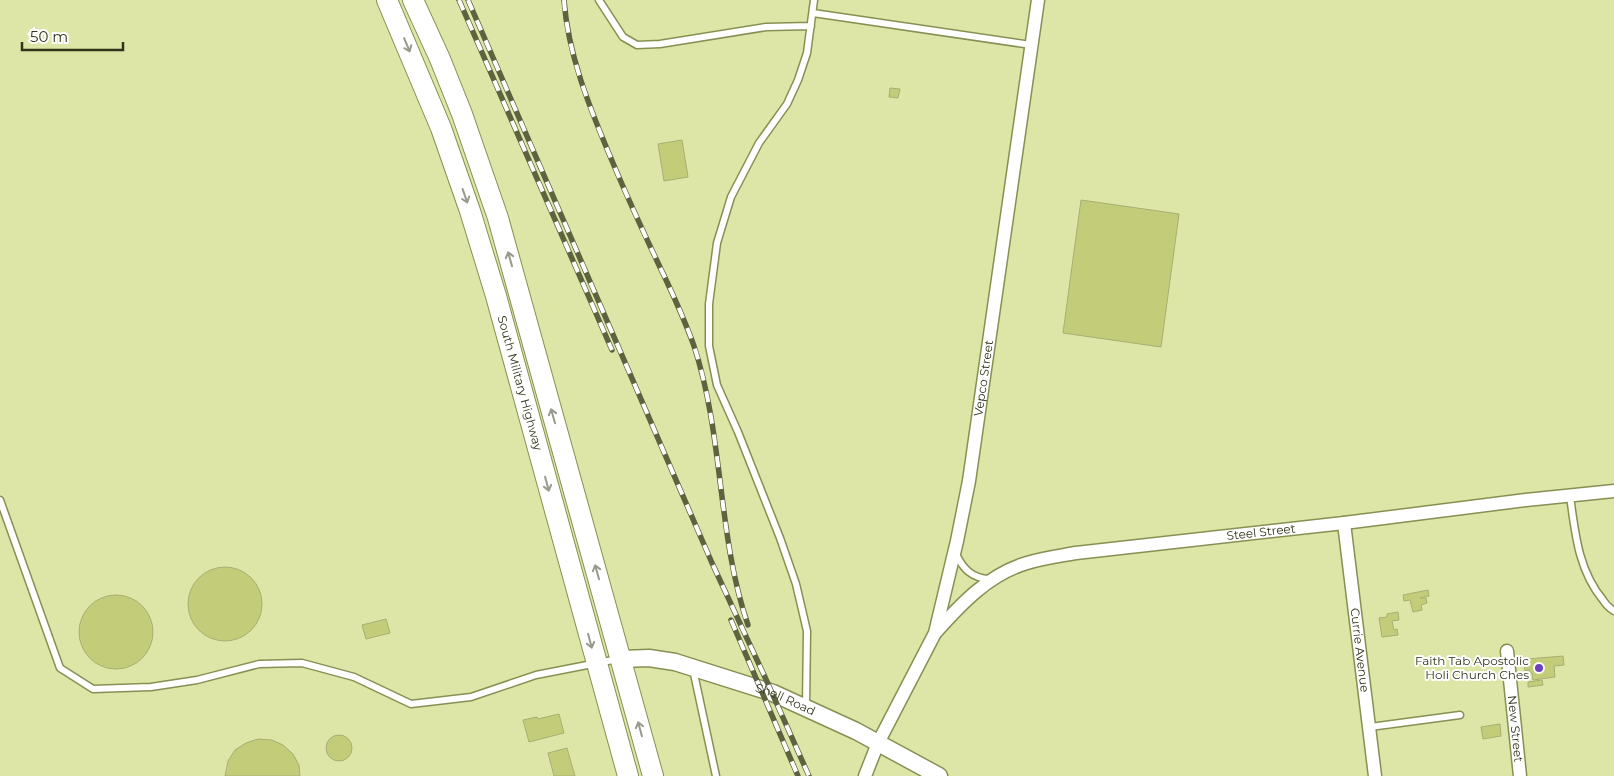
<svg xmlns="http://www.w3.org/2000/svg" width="1614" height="776" font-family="Montserrat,sans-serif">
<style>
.building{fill:#c3cd79;stroke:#a7af72}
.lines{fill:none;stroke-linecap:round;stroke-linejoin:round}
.service-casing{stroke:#888f53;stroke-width:9}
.minor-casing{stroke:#888f53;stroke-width:15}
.tertiary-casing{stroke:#888f53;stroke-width:19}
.primary-casing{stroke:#888f53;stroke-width:22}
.service{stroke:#fff;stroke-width:6}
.minor{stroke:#fff;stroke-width:12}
.tertiary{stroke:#fff;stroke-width:16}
.primary{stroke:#fff;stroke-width:20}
.rail-casing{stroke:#5e633f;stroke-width:5.5}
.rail{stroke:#fff;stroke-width:4;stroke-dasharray:11;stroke-linecap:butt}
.oneway{stroke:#989a8d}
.poi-dot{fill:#6b42bb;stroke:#fff;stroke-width:2}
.labels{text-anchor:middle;stroke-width:4;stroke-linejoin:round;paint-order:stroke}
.street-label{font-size:12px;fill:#31341b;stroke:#fff}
.poi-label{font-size:12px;fill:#31341b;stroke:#fff;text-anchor:end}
</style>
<rect width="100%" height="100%" fill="#dde6a6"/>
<path class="building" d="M890,88L900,89L898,98L889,97Z
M682,140L688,177L664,181L658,144Z
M1081,200L1179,214L1161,347L1063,333Z
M188 604a37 37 0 1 1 74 0a37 37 0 1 1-74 0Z
M1428,590L1429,596L1420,598H1426L1427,603L1421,605L1422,610L1413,612L1410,600L1404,601L1403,595Z
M79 632a37 37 0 1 1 74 0a37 37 0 1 1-74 0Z
M1398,612L1399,620L1392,621L1394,630L1397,629L1398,635L1382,637L1379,618L1387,617V614Z
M386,619L390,633L366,639L362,625Z
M1563,656L1564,665L1554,666L1555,677L1533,680L1532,673H1530L1529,670L1525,671L1524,663H1529L1528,659Z
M1542,680L1543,685L1528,687V682Z
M559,714L564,733L529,742L523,720L537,717L538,719Z
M1500,724L1501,736L1483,739L1481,727Z
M326 748a13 13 0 1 1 26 0a13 13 0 1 1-26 0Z
M258,739L272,740L283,745L293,754L299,765L300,776H225L228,761L235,750L246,743Z
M567,748L575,776H554L548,753Z"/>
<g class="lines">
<defs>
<path id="service" d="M599,0L623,37L637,45L660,44L766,27L811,26
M813,13L1031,45
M1570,496C1575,532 1578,570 1603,600C1606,605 1609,608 1614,611
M0,500L60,668L93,689L151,687L197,680L259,664L302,663L354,677L411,704L471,697L536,675L618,659
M956,554C963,569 972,578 989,579
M693,669L716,776
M806,706L807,631L796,584L780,538L738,432L717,385L709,346V304L717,243L731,197L759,143L787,104L798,80L807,53L814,0
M1370,727L1460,715"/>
<g id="minor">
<path id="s1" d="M1344,523L1375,776"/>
<path id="s2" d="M936,632C961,604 989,574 1027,563C1043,558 1059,556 1076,553L1344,523L1526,500L1614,491"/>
<path id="s3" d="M1507,651L1520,776"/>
<path id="s4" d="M865,776L878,743L935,633L957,541L969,481L1038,0"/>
</g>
<g id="tertiary">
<path id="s5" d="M621,659L649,658L675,662L773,693L856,731L939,776"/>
</g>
<g id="primary">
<path id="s6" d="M387,0L441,128L470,211L496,296L628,776"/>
<path d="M413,0L440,59L462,114L498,218L653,776"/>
</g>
</defs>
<use href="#service" class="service-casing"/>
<use href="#minor" class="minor-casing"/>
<use href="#tertiary" class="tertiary-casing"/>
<use href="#primary" class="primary-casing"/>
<use href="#service" class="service"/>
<use href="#minor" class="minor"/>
<use href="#tertiary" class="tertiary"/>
<use href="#primary" class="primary"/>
<defs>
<path id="rail" d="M459,0L612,350
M468,0L712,563L764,675L809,776
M564,0C568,54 589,106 610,156C625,192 641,227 658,263C671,290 684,318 694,346C724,437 717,535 748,625
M731,620L798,776"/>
</defs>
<use href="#rail" class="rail-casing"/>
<use href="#rail" class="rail"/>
</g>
<defs><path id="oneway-shaft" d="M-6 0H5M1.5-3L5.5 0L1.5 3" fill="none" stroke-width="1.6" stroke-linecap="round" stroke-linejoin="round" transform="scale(1.25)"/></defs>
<g class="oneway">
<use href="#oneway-shaft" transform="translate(407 45) rotate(67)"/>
<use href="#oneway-shaft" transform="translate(465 196) rotate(71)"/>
<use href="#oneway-shaft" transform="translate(510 259) rotate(-106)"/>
<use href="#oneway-shaft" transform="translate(553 416) rotate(-106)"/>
<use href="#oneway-shaft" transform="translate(547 484) rotate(75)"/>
<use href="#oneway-shaft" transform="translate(597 572) rotate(-106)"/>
<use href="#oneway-shaft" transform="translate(590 641) rotate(75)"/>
<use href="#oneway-shaft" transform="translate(640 729) rotate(-105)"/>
</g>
<circle class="poi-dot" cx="1539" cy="668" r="5"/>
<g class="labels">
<g class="street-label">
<text dy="4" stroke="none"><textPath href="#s4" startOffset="419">Vepco Street</textPath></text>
<text dy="4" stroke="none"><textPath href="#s6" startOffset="406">South Military Highway</textPath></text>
<text dy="4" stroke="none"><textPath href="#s2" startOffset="352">Steel Street</textPath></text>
<text dy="4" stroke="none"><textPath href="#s1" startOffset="128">Currie Avenue</textPath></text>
<text dy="4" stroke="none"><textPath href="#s5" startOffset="171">Shell Road</textPath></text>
<text dy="4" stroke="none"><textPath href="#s3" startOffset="78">New Street</textPath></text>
</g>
<g class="poi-label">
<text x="1529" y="665">Faith Tab Apostolic<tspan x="1529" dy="14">Holi Church Ches</tspan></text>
</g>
</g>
<path d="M22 42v8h101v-8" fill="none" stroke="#31341b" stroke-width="2.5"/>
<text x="30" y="42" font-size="15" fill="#31341b" stroke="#ffffff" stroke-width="4" paint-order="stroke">50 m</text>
</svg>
